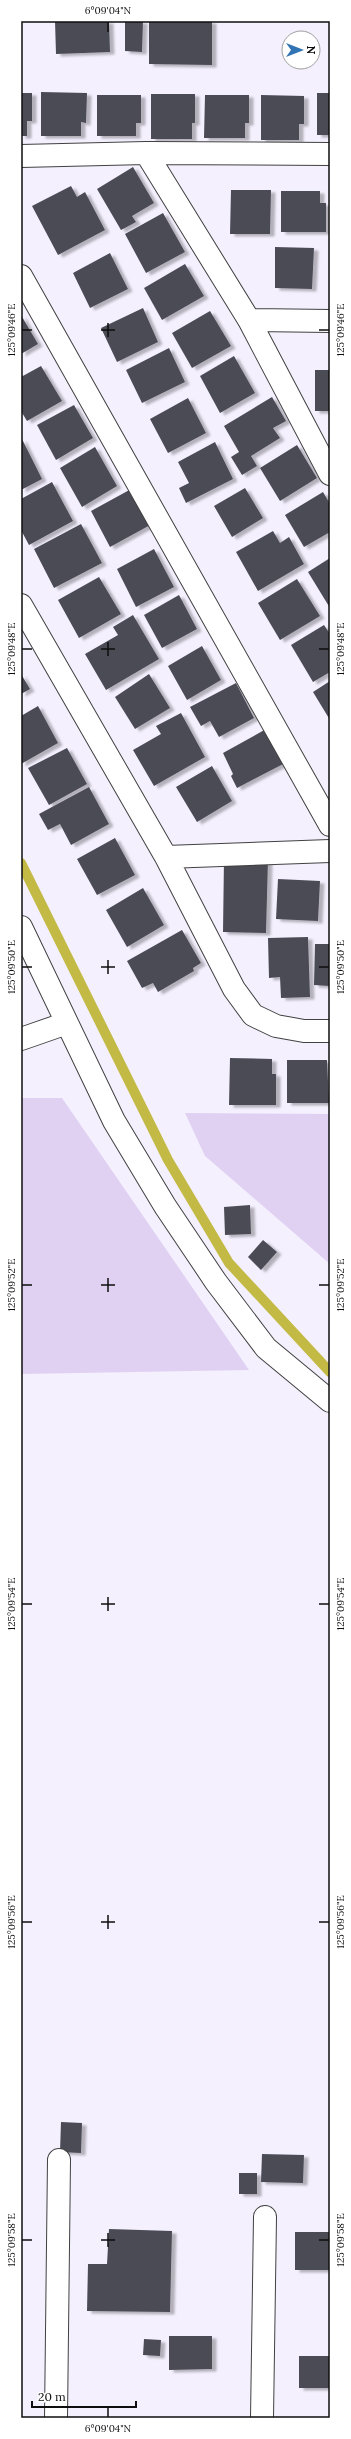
<svg xmlns="http://www.w3.org/2000/svg" width="351" height="2439" font-family="Lora,serif">
<style>
.farmland{fill:#e0d1f2}
.lines{fill:none;stroke-linecap:round;stroke-linejoin:round}
.stream{stroke:#c3ba45;stroke-width:10}
.building{fill:#4b4c56;filter:url(#shadow)}
.street-casing{stroke:#414141;stroke-width:24}
.street{stroke:#fff;stroke-width:22}
.ticks{fill:none;stroke:#0e0e0e;stroke-width:1.5}
.neatline{fill:none;stroke:#0e0e0e;stroke-width:1.5}
.ticks-label{font-size:10px;text-anchor:middle;fill:#0e0e0e}
</style>
<defs>
<filter id="shadow"><feDropShadow dx="4.5" dy="2.5" stdDeviation="1" flood-color="#0004"/></filter>
</defs>
<rect width="100%" height="100%" fill="#f4f0fe"/>
<path class="farmland" d="M21,1098H62L249,1370L21,1374Z
M185,1113L330,1114V1264L205,1156Z"/>
<g class="lines">
<path class="stream" d="M21,863L168,1160L229,1263L330,1372"/>
</g>
<path class="building" d="M55,21H109L110,52L56,54Z
M125,21H143L142,52L125,51Z
M149,21H212V65L149,64Z
M41,92L87,93L86,123L81,122V136H41Z
M21,93H32V121H27V136H21Z
M317,93H330V135H317Z
M151,94H195V123H192V139H151Z
M97,95H141V123H136V136H97Z
M205,95H249V123H245V138H204Z
M261,95L304,96V124H299V140H261Z
M133,167L154,203L132,216L136,222L121,230L97,189Z
M71,186L77,197L85,192L105,230L58,255L32,206Z
M231,190H271L270,234H230Z
M281,191H320V203H326V232H281Z
M163,213L185,252L146,273L125,234Z
M275,247L314,248L312,289L275,288Z
M110,253L128,289L90,308L73,273Z
M185,264L204,296L162,320L144,288Z
M143,308L158,342L117,362L101,328Z
M210,311L231,346L192,368L172,333Z
M21,315L38,344L21,354Z
M169,348L185,382L142,403L126,370Z
M234,356L255,393L220,413L200,376Z
M41,366L62,401L27,421L21,411V377Z
M315,370H330V411H315Z
M272,397L286,421L273,428L280,438L251,456L257,466L242,475L231,457L239,452L224,426Z
M188,398L206,433L168,453L150,419Z
M74,405L93,438L56,460L37,425Z
M22,439L42,479L21,490V440Z
M215,442L233,479L186,503L179,488L189,483L178,462Z
M297,445L317,478L280,501L260,468Z
M95,447L117,486L82,507L60,468Z
M52,482L73,521L29,545L21,530V499Z
M133,488L152,524L110,547L91,511Z
M245,488L263,518L232,537L214,506Z
M323,492L330,504V532L304,547L285,515Z
M81,524L102,563L54,588L34,549Z
M273,531L280,543L289,537L304,564L258,591L236,552Z
M154,549L174,587L136,607L117,569Z
M330,558V608L308,572Z
M99,577L121,614L79,638L58,600Z
M297,579L320,616L280,640L258,603Z
M179,595L197,629L162,648L144,615Z
M133,615L159,659L106,690L85,654L118,635L113,627Z
M324,625L330,634V672L313,682L291,645Z
M202,646L221,680L187,700L168,666Z
M21,674L30,689L21,694Z
M149,674L170,708L135,729L115,697Z
M330,681V720L313,692Z
M236,683L254,718L219,737L210,721L201,726L190,707Z
M38,706L58,743L21,764V716Z
M181,713L205,757L154,786L133,750L161,734L156,726Z
M268,728L287,762L237,788L231,776L233,774L223,753Z
M67,748L87,784L49,805L28,768Z
M212,766L232,801L197,822L176,787Z
M89,787L109,824L71,845L60,824L48,830L39,814Z
M115,838L135,875L97,895L77,859Z
M224,858L268,859L266,933L223,932Z
M278,879L320,881L318,921L276,919Z
M143,888L164,925L127,947L106,910Z
M182,930L201,963L193,968L194,971L158,992L153,983L142,988L127,961Z
M308,937L310,997L281,998L280,977L269,978L268,938Z
M315,944H330V986L314,985Z
M230,1058L272,1059V1074H276V1105H229Z
M287,1060H327L329,1103H287Z
M250,1205L251,1234L225,1235L224,1207Z
M263,1240L277,1252L261,1270L248,1257Z
M61,2122L82,2123L81,2153L60,2152Z
M262,2154L304,2155L303,2183L261,2182Z
M239,2173H257V2194H239Z
M109,2229L172,2231L170,2312L87,2311L88,2264H107Z
M295,2232H330V2270H295Z
M169,2336H212V2369L169,2370Z
M144,2339L161,2340L160,2356L143,2355Z
M299,2356H330V2388H299Z"/>
<g class="lines">
<defs>
<path id="street" d="M146,153L249,320L330,474
M21,156L146,153L330,154
M21,276L330,825
M249,320L330,321
M21,605L166,857L234,989L253,1015L276,1026L304,1031H330
M166,857L330,851
M21,927L114,1121L165,1206L216,1282L266,1348L330,1401
M21,1039L67,1023
M56,2418L59,2160
M262,2418L265,2217"/>
</defs>
<use href="#street" class="street-casing"/>
<use href="#street" class="street"/>
</g>
<path class="ticks" d="M108,22V32M108,323V337M22,330H32M101,330H115M319,330H329M108,642V656M22,649H32M101,649H115M319,649H329M108,960V974M22,967H32M101,967H115M319,967H329M108,1278V1292M22,1285H32M101,1285H115M319,1285H329M108,1597V1611M22,1604H32M101,1604H115M319,1604H329M108,1915V1929M22,1922H32M101,1922H115M319,1922H329M108,2233V2247M22,2240H32M101,2240H115M319,2240H329M108,2407V2417"/>
<rect width="351" height="2439" fill="none" stroke="#ffffff" stroke-width="44"/>
<g transform="translate(301 50) rotate(90)"><circle r="19" fill="#ffffff" stroke="#9f9f9f"/>
<path d="M0-3L7 15L0 10L-7 15Z" fill="#3174b3"/>
<text y="-6" font-size="11" font-weight="bold" text-anchor="middle" fill="#0e0e0e">N</text>
</g>
<path d="M32 2401v6h104v-6" fill="none" stroke="#0e0e0e" stroke-width="2"/>
<text x="38" y="2401" font-size="12" fill="#0e0e0e" stroke="#ffffff" stroke-width="3" paint-order="stroke">20 m</text>
<rect x="22" y="22" width="307" height="2395" class="neatline"/>
<g class="ticks-label">
<text x="108" y="14">6°09'04"N</text>
<text transform="translate(11 330) rotate(-90)" y="4">125°09'46"E</text>
<text transform="translate(340 330) rotate(-90)" y="4">125°09'46"E</text>
<text transform="translate(11 649) rotate(-90)" y="4">125°09'48"E</text>
<text transform="translate(340 649) rotate(-90)" y="4">125°09'48"E</text>
<text transform="translate(11 967) rotate(-90)" y="4">125°09'50"E</text>
<text transform="translate(340 967) rotate(-90)" y="4">125°09'50"E</text>
<text transform="translate(340 1285) rotate(-90)" y="4">125°09'52"E</text>
<text transform="translate(11 1285) rotate(-90)" y="4">125°09'52"E</text>
<text transform="translate(11 1604) rotate(-90)" y="4">125°09'54"E</text>
<text transform="translate(340 1604) rotate(-90)" y="4">125°09'54"E</text>
<text transform="translate(340 1922) rotate(-90)" y="4">125°09'56"E</text>
<text transform="translate(11 1922) rotate(-90)" y="4">125°09'56"E</text>
<text transform="translate(340 2240) rotate(-90)" y="4">125°09'58"E</text>
<text transform="translate(11 2240) rotate(-90)" y="4">125°09'58"E</text>
<text x="108" y="2432">6°09'04"N</text>
</g>
</svg>
